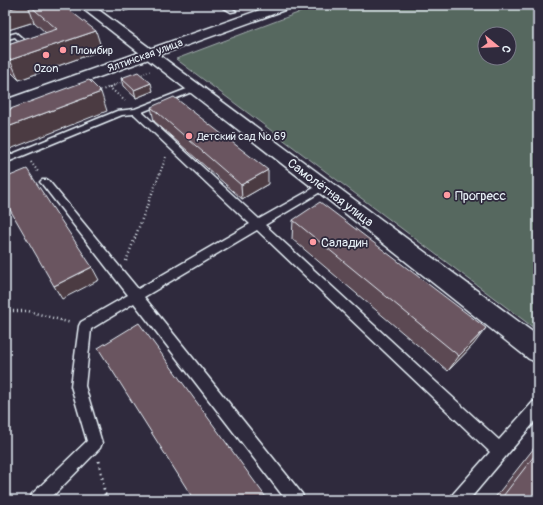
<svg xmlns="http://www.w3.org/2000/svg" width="543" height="505" font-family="Pangolin,sans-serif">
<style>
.built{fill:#413748}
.green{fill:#57675f;stroke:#a0acac;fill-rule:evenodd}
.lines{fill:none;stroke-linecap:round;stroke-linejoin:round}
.service-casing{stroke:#e8f1f8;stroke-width:3}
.minor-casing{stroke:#e8f1f8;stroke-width:3}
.tertiary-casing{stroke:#e8f1f8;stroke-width:3}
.path-far3{stroke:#e8f1f8;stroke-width:1.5;stroke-dasharray:0.5 2;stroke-linecap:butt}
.path-far2{stroke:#e8f1f8;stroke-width:2;stroke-dasharray:1 2.5;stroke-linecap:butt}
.path-far1{stroke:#e8f1f8;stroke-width:2.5;stroke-dasharray:1 3;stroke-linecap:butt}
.path{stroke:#e8f1f8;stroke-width:3;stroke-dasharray:1.5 4;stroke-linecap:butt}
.service{fill:#2f2a3d;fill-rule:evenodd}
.minor{fill:#2f2a3d;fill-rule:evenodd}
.tertiary{fill:#2f2a3d;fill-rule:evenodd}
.wall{fill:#5c4853;stroke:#e8f1f8}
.shaded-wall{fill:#4b3b43;stroke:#e8f1f8}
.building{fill:#6b5460;stroke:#e8f1f8}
.poi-dot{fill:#ff9aa2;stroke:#2f2a3d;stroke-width:1.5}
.labels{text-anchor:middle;stroke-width:3.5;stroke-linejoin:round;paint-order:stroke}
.far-poi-label{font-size:11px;fill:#e8f1f8;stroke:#2f2a3d;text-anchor:start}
.far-street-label{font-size:11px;fill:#e8f1f8;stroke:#2f2a3d}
.street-label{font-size:13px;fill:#e8f1f8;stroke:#2f2a3d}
.poi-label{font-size:13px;fill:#e8f1f8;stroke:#2f2a3d;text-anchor:start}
</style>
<rect width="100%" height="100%" fill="#2f2a3d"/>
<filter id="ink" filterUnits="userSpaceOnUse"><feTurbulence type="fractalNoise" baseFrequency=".025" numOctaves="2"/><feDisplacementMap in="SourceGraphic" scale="8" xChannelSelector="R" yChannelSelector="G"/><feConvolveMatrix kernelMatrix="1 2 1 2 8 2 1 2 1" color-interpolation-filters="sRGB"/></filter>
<g filter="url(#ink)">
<path class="built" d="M231,5H268L246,13Z"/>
<path class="green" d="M319,5H538V331L176,59ZM485,34H509V58H485Z"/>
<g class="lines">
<defs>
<path id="service" d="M219,5H227L236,11L231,12Z
M16,33L36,50L5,61V57L27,49L15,37L5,40V36Z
M192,87H198L199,89L142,112L259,219L321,184H327L329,186L327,188L265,225L499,440L533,402L538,400V418L469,500H451L453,494L490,452L257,230L144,297L302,494L304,500H286L134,303L91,329L85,386L102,443L100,448L49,500H30L32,494L87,441L71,386L79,326L81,322L128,295L42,184L40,182L42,180H48L138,289L250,224L134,114L122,115L5,163V157L117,111L135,109Z"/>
<path id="minor" d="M274,5H292L290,8L5,111V100Z"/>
<path id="tertiary" d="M78,5H92L538,336V363L529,359L317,191Z"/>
</defs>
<use href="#service" class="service-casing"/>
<use href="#minor" class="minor-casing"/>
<use href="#tertiary" class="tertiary-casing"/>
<path class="path-far3" d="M140,75L150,71
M113,86L124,81"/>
<path class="path-far2" d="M109,87L125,101
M97,92L115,85
M31,162L39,173
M152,194L166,157"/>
<path class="path-far1" d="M126,261L152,193
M5,311H28L71,323"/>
<path class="path" d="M99,461L106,500"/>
<use href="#service" class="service"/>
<use href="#minor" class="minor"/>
<use href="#tertiary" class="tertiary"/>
</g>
<path class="wall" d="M5,5H63L102,50L19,80L7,68L5,64V46L46,33L34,22L5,31Z
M116,5H145L124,11Z
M121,78L153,91L136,98L123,86Z
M151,107L268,184L242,199L154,121Z
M293,220L474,344L448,371L292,239Z
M538,443V500H493Z"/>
<path class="shaded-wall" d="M23,5H28L34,22L5,31V10Z
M123,5H145L124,11Z
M96,31L102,50L19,80L10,60Z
M151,83L153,91L136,98L134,90Z
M101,92L107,111L5,151V128Z
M268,170V184L242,199L241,185Z
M92,267L99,280L62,299L54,286Z
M486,328L474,344L448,371L459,356Z"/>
<path class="building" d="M5,5H23L5,10Z
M29,5H63L96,31L10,60L5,56V46L57,29Z
M138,72L151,83L134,90L121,78Z
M89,80L101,92L5,128V111Z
M174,97L268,170L241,185L151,107Z
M27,169L92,267L54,286L5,201V178Z
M320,202L486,328L459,356L293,220Z
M139,323L268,500H194L98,348Z
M538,451V500H500Z"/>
</g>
<g class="poi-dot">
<circle cx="63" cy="50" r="4"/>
<circle cx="46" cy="55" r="4"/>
<circle cx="189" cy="136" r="4"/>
<circle cx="447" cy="195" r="4"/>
<circle cx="313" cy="242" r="4"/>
</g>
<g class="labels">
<g class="far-poi-label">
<text x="71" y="54">Пломбир</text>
<text x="46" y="72" text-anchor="middle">Ozon</text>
<text x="197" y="140">Детский сад № 69</text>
</g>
<g class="far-street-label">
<text transform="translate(145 55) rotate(-20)" y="4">Ялтинская улица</text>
</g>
<g class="street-label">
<text transform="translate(331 192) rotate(37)" y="5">Самолётная улица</text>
</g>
<g class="poi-label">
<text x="455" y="200">Прогресс</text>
<text x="321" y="247">Саладин</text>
</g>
</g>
<rect width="543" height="505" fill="none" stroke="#2f2a3d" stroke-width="20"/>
<rect x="10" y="10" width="523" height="485" fill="none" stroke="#e8f1f8" stroke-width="1.5" filter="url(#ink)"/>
<g transform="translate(497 46) rotate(108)"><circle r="19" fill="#2f2a3d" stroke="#797a88"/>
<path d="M0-3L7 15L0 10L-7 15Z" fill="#ff9aa2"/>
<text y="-6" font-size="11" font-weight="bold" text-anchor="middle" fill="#e8f1f8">С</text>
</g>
</svg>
